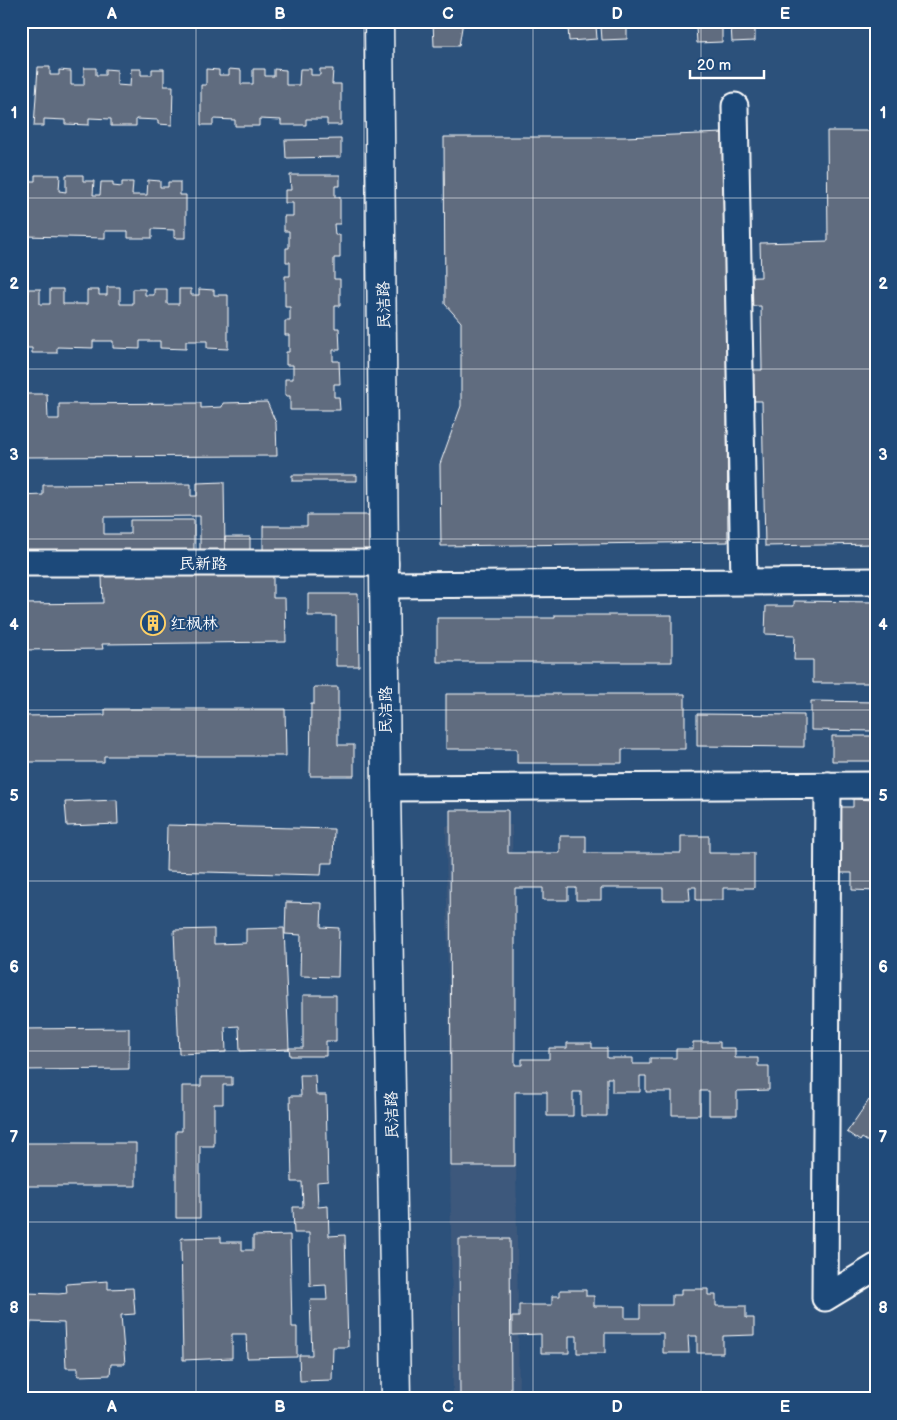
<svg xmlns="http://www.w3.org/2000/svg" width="897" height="1420" font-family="'Balsamiq Sans','LXGW WenKai TC',sans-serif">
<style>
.built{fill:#3c597c}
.building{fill:#606c7f;stroke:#fff;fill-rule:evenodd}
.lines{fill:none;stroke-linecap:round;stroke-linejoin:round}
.minor-casing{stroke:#fff;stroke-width:29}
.tertiary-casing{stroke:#fff;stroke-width:31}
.minor{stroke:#1f4a7a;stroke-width:25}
.tertiary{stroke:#1f4a7a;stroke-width:28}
.grid{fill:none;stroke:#fff;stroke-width:1;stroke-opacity:0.55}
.labels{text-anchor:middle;stroke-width:4;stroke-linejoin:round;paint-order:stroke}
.street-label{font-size:16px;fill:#fff;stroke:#1f4a7a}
.poi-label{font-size:16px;fill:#fff;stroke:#1f4a7a;text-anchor:start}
.neatline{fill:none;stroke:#fff;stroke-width:2}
.grid-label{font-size:16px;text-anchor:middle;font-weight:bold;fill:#fff}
</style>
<rect width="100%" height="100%" fill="#2c517b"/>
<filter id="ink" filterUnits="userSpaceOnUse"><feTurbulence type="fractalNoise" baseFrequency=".02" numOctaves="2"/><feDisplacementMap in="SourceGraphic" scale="10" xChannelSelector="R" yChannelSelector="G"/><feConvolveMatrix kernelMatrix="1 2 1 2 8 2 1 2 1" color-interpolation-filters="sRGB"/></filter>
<g filter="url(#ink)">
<path class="built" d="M512,825L519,1399H453L446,826Z"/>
<path class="building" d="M217,21H282V26L217,25Z
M433,21H463L459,46H434Z
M540,21H668L648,22V26H627V39L602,40L601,26H596L597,39L569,41L568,27L546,28L545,23Z
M676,21H791V22L776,23V27L755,28V41L732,42L731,25H722V42L697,43L696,27H676Z
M824,21H844V25H824Z
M871,21H876V39H871Z
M38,67H50V75H59V70L71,71V85H84V68H96V75H105V69L117,70V85L130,86L131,69H141V75H152V69H164V86H173L172,125L158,124V120L136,119V126H111V119L89,118V125L65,124V120L44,119V126H34Z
M206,69L219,70V75H229V69L241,70V84H253V69H265V76H274V69L286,70V85H299L300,69H311V75H320V69H333L332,84H341V125H327V119H306V125H281V120L259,119V126H235V120L213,119V125H201V85H206Z
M827,131H876V544L765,546L762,401H727L728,542L441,546L440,464L461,406V322L445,304L444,137H624L724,133L726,278L761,277L760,243L828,241ZM761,306L762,370H727L726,307Z
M341,139V157L286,158L285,140Z
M35,175H60L59,191L66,192V175H83V181H94L93,195H100L101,182H113V186L122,187V182H133L132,195H147L148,180L160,181V187H168V182H180V195H186V238H174V230L152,229V238H128V231H105V238L25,236L26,181H35Z
M290,175H340V186H335V197H340V224H334L335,235H340V258H334V279H340V306H335V328H339L340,350H333V361H339L340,384H334V397H339L340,410H290V396H285V379H293V365H286V352H289V335H285V321H290V307H285V276H290V262H286V248H289V231H284V216H293V203H285V190H291Z
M107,287H120V304H133V289H145V295H154V289H167V304H179V289H191V295H199V289L214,290V295H228V349L207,348V341H186V349L160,348V341H140V349L113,348V341H93V348L57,347V353H32V348H21V304H27L28,289H40V304H50V289H63V304H87V290H99V295H107Z
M21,394H47L48,419H59V404L201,403V408L222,407L223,403L267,402L276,423L277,456L21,457Z
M292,475H357V481H292Z
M224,482L225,550H200V516L104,517V534H130V520H194V550L21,552V496L43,495V485L191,484V496H197V483Z
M307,515H371V554H263V526H307Z
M225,537H250V555H225Z
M273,574V598H285L286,642L102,644L103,649L21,650V604L103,603L102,576Z
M308,594H358L359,666H336V616H308Z
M794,601L876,602V683H813V660H794L795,635L765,634L766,606H794Z
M555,615H672V662H437V618H555Z
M314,687H338V745H354V776H310L311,704H314Z
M446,694H685V749H622V763H517V749H446Z
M811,701L876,702V731L811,730Z
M105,709H285L286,756H104V762H21V716L105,715Z
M697,714L804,715V747L697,746Z
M832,736H876V761H832Z
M853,799L876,800V891L852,890V873H838L840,807H853Z
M117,800L118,824L67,826L65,802Z
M450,810H508V853H560V836H586V853H681V836H709V853H754V888H723V900H696V887H689L690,900H663V888H601V900H576V888H568V900H543V888H515V1065H522V1059H549V1048H567V1043H592V1048H607V1058H633V1064H650V1058H676V1049H693V1042H720V1048H735V1058H758V1066H769V1090L737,1091V1115H709V1091H700V1115H672V1092H646V1076H640V1092H612V1078H607V1116H581V1092H573V1116H547V1092H515V1166H451Z
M167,825L334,829L333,863H322L321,875L166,871Z
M286,902L322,903L321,927L339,928L338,977L300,976L301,935L285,934Z
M284,928L289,1049L240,1051L239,1026L225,1027L226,1052L179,1054L174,930L214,929V944L246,943V929Z
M303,995H336V1041H326V1056H290L289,1048H303Z
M129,1028V1069L21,1070V1029Z
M300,1075H315L316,1095H326L328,1181L317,1182L318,1207L328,1206L329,1236L345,1235L348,1347H333L332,1380L300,1381L299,1355H312L310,1300H327L326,1285L310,1286L309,1233H294L293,1207H303L302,1182H292L290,1096H301Z
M201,1077H232V1085H223V1104H214V1146H200V1218H176V1131H182V1086H201Z
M869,1100L876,1105V1147L862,1138L860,1141L847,1132Z
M21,1143H136V1186H21Z
M873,1167H876V1195H872Z
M290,1235L292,1327H297V1357L247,1358L246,1334H232V1358L183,1360L181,1238L221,1237V1242H242V1250H253V1236Z
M459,1239H510L511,1399H460Z
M108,1281V1289L133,1288L135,1314L121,1315L125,1364H111L110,1375L78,1376V1368H66L64,1323L31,1322L25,1368H21V1284H26V1293L59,1294L67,1293L66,1284Z
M681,1289H708V1295H716V1306H746V1318H754V1335L723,1336V1353H697V1336H688L689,1353H663V1333H605V1353H577V1336H569V1353H541V1334L512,1335V1317H519V1305H552V1296H560V1290H586V1296H594V1306H625V1318H640V1305H672V1295H681Z"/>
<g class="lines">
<defs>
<path id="minor" d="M21,563H385
M744,582L876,581
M385,585L744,582L735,106
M386,788L876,785
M825,1298L828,785
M825,1298L876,1267"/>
<path id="tertiary" d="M379,21L386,788L396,1399"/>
</defs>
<use href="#minor" class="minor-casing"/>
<use href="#tertiary" class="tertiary-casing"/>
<use href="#minor" class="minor"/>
<use href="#tertiary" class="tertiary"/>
</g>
</g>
<path class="grid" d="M196,21V1399M364,21V1399M533,21V1399M701,21V1399M21,198H876M21,369H876M21,539H876M21,710H876M21,881H876M21,1051H876M21,1222H876"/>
<defs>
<symbol id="building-ring" viewBox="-11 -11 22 22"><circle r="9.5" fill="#1f4a7a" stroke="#ffd166" stroke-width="1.5"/><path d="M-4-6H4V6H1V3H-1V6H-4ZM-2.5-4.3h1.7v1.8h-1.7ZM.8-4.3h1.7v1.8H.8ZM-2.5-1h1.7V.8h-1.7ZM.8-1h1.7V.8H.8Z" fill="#ffd166"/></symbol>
</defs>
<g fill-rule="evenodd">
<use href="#building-ring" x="139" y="609" width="28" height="28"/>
</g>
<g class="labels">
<g class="street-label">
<text transform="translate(383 305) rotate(-91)" y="6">民洁路</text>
<text x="203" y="569">民新路</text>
<text transform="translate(385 710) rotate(-90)" y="6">民洁路</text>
<text transform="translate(391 1115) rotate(-91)" y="6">民洁路</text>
</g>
<g class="poi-label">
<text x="170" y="629">红枫林</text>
</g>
</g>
<rect width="897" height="1420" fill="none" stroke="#1f4a7a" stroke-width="55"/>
<path d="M690 70v8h74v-8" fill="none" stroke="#ffffff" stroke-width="2.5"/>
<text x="697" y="70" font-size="15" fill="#ffffff" stroke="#1f4a7a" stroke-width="4" paint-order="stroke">20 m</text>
<rect x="28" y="28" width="842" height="1364" class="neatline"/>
<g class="grid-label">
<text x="112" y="19">A</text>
<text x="280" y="19">B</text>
<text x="448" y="19">C</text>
<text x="617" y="19">D</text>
<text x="785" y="19">E</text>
<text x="14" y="118">1</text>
<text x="883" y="118">1</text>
<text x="14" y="289">2</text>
<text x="883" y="289">2</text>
<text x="14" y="460">3</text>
<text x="883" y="460">3</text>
<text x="14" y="630">4</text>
<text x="883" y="630">4</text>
<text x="14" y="801">5</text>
<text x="883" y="801">5</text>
<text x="14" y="972">6</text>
<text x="883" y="972">6</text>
<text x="14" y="1142">7</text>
<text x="883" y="1142">7</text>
<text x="14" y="1313">8</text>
<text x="883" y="1313">8</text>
<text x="112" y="1412">A</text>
<text x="280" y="1412">B</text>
<text x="448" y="1412">C</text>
<text x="617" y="1412">D</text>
<text x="785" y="1412">E</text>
</g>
</svg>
